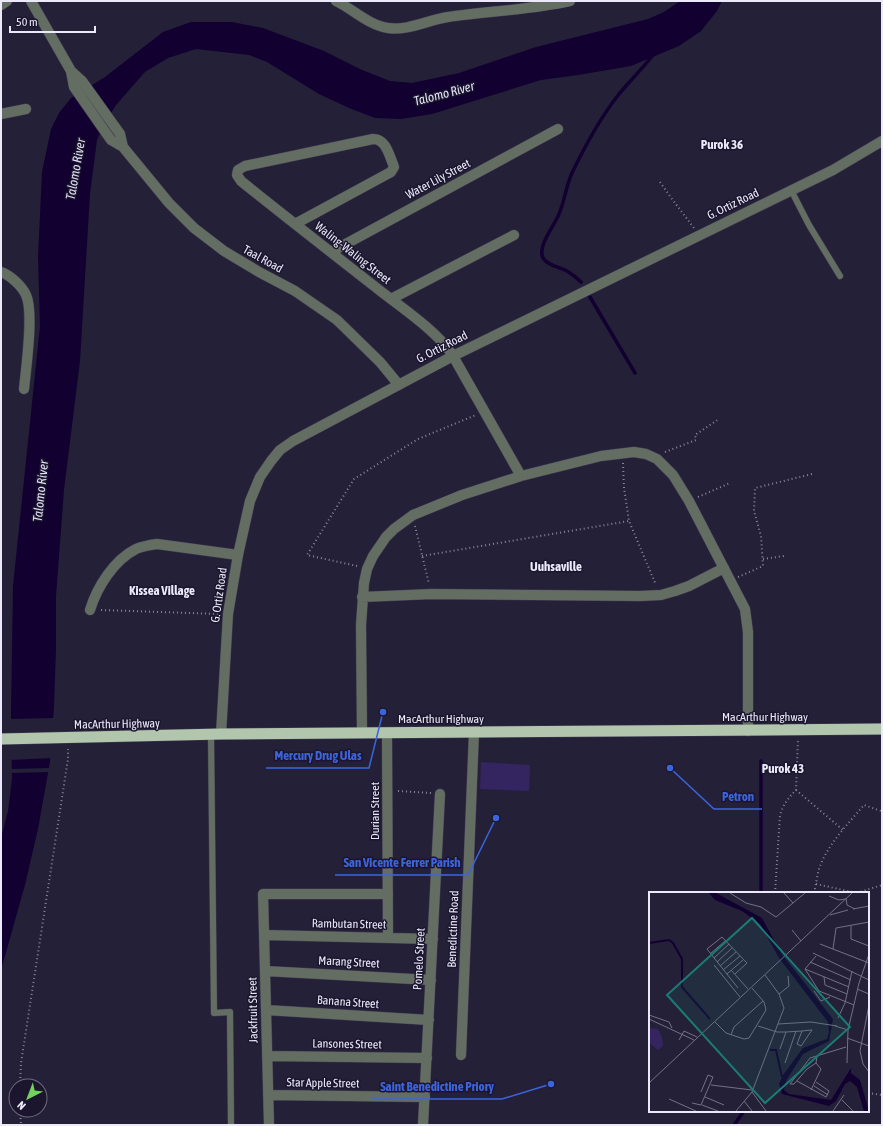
<svg xmlns="http://www.w3.org/2000/svg" width="883" height="1126" font-family="'Asap Condensed',sans-serif">
<style>
.green{fill:#342460}
.water{fill:#110030}
.pier{fill:#242038}
.lines{fill:none;stroke-linecap:round;stroke-linejoin:round}
.stream{stroke:#110030;stroke-width:3.5}
.service-casing{stroke:#403c53;stroke-width:7}
.minor-casing{stroke:#403c53;stroke-width:11}
.tertiary-casing{stroke:#403c53;stroke-width:11}
.trunk-casing{stroke:#403c53;stroke-width:12}
.path{stroke:#89869b;stroke-width:2;stroke-dasharray:1 3;stroke-linecap:butt}
.service{stroke:#646d62;stroke-width:6}
.minor{stroke:#646d62;stroke-width:10}
.tertiary{stroke:#646d62;stroke-width:10}
.trunk{stroke:#b1c6ac;stroke-width:11}
.labels{text-anchor:middle;stroke-width:3;stroke-linejoin:round;paint-order:stroke}
.street-label{font-size:12px;fill:#ebe9fa;stroke:#1b162d}
.water-label{font-size:13px;font-style:italic;fill:#e3e0f6;stroke:#1b162d}
.neighbourhood-label{font-size:13px;font-weight:bold;fill:#ebe9fa;stroke:#1b162d}
.inset-river{fill:none;stroke:#110030;stroke-width:2}
.inset-road{fill:none;stroke:#747086;stroke-width:1}
.view{fill:#1a7c75;fill-opacity:0.15;stroke:#1a7c75;stroke-width:2}
.inset-edge{fill:none;stroke:#ebe9fa;stroke-width:2}
.leader{fill:none;stroke:#3c65dd;stroke-width:1.5}
.callout-dot{fill:#3c65dd;stroke:#1b162d;stroke-width:1.5}
.callout-label{font-size:13px;text-anchor:middle;font-weight:bold;fill:#3c65dd;stroke:#1b162d;stroke-width:3;stroke-linejoin:round;paint-order:stroke}
</style>
<rect width="100%" height="100%" fill="#242038"/>
<path class="green" d="M481,762L530,765L529,791L480,789Z"/>
<path class="water" d="M680,1H722L717,11L701,31L679,46L631,66L578,75L541,80L432,114L401,119L375,118L349,108L319,94L267,62L249,55L196,49L168,58L145,72L116,105L103,126L97,140L90,194L80,361L64,490L56,596V649L54,706L50,762L38,829L25,885L1,970V838L8,811L12,779L11,712L13,586L40,326L38,257L42,172L51,129L59,113L71,98L105,77L163,32L191,22H232L263,28L324,51L362,70L390,81L412,83L459,73L536,47L648,19L664,12Z"/>
<path class="pier" d="M55,718L52,758L10,760L9,719Z
M51,768L50,772L10,773V769Z"/>
<g class="lines">
<path class="stream" d="M581,282C577,278 572,274 567,271C560,267 548,266 543,258C537,246 555,225 559,214C565,200 566,186 572,173C585,146 600,118 619,94C630,81 642,69 653,55
M590,297L635,373
M761,893V761
M734,1125L744,1111"/>
<defs>
<path id="service" d="M791,190L809,225L840,276
M211,734L214,1013L230,1012L231,1125"/>
<path id="minor" d="M336,1C353,9 368,25 388,28C408,31 428,20 448,17C488,11 530,10 570,1
M1,114L26,109
M295,224L391,172L394,167L393,164C389,155 386,139 373,139L245,166L238,170L237,175L241,181C288,219 336,256 383,293C404,309 440,334 453,356L521,476
M331,252L558,129
M1,272C10,275 22,286 26,295C34,312 26,368 24,389
M391,299L514,235
M362,597L432,594L640,596L661,595L675,591L689,586L724,568
M90,610C97,587 114,560 136,549C143,546 150,545 157,544L238,555
M362,733L361,625L364,583L367,569L373,556L386,537L394,529L413,515L462,495L521,476L601,456L634,452L646,454L657,459L673,475L689,501L745,609L748,632V731
M387,733L388,938
M264,935L433,939
M265,971L431,980
M266,1010L429,1020
M461,1055L474,732
M267,1056L427,1058
M268,1095L425,1097
M269,1125L263,894H388
M423,1125L440,794"/>
<path id="tertiary" d="M31,1L71,71L82,81L120,134L123,147
M1,5L7,1
M71,71L74,87L111,140L123,147L169,203L194,228L224,251L259,272L295,291L337,320L380,362L399,385
M221,734L228,614L238,555L250,501L260,477L271,461L280,450L293,441L453,356L833,170L882,141"/>
<path id="trunk" d="M1,739L221,734L882,729"/>
</defs>
<use href="#service" class="service-casing"/>
<use href="#minor" class="minor-casing"/>
<use href="#tertiary" class="tertiary-casing"/>
<use href="#trunk" class="trunk-casing"/>
<path class="path" d="M660,182L672,199L694,228
M665,452L696,440L695,435L719,419
M623,463L624,488L629,521L656,585
M698,497L730,483
M415,526L429,584
M422,556L629,521
M763,559L784,556
M357,566L307,555L354,479L418,439L476,415
M738,577L763,566L761,536L754,511L755,488L812,474
M101,610L219,614
M796,790L843,830
M398,791L431,793
M816,884L857,893
M775,893L780,815C783,805 788,798 796,790L798,739
M814,893C816,885 817,876 819,869C827,845 848,824 864,805L881,811
M857,893L882,885
M20,1086L21,1063L68,759V749
M868,1093L882,1095
M20,1110L21,1125"/>
<use href="#service" class="service"/>
<use href="#minor" class="minor"/>
<use href="#tertiary" class="tertiary"/>
<use href="#trunk" class="trunk"/>
</g>
<g class="labels">
<g class="street-label">
<text transform="translate(438 179) rotate(-28)" y="4">Water Lily Street</text>
<text transform="translate(733 204) rotate(-26)" y="4">G. Ortiz Road</text>
<text transform="translate(353 253) rotate(38)" y="4">Waling-Waling Street</text>
<text transform="translate(263 259) rotate(29)" y="4">Taal Road</text>
<text transform="translate(442 347) rotate(-27)" y="4">G. Ortiz Road</text>
<text transform="translate(219 595) rotate(-82)" y="4">G. Ortiz Road</text>
<text x="765" y="721">MacArthur Highway</text>
<text x="441" y="723">MacArthur Highway</text>
<text transform="translate(117 724) rotate(-1)" y="4">MacArthur Highway</text>
<text transform="translate(375 811) rotate(-90)" y="4">Durian Street</text>
<text transform="translate(349 924) rotate(1)" y="4">Rambutan Street</text>
<text transform="translate(453 929) rotate(-88)" y="4">Benedictine Road</text>
<text transform="translate(419 959) rotate(-87)" y="4">Pomelo Street</text>
<text transform="translate(349 962) rotate(3)" y="4">Marang Street</text>
<text transform="translate(348 1002) rotate(4)" y="4">Banana Street</text>
<text transform="translate(253 1010) rotate(-91)" y="4">Jackfruit Street</text>
<text transform="translate(347 1044) rotate(1)" y="4">Lansones Street</text>
<text transform="translate(323 1083) rotate(1)" y="4">Star Apple Street</text>
</g>
<g class="water-label">
<text transform="translate(444 93) rotate(-15)" y="5">Talomo River</text>
<text transform="translate(75 169) rotate(-80)" y="5">Talomo River</text>
<text transform="translate(40 491) rotate(-84)" y="5">Talomo River</text>
</g>
<g class="neighbourhood-label">
<text x="722" y="149">Purok 36</text>
<text x="556" y="571">Uuhsaville</text>
<text x="162" y="595">Kissea Village</text>
<text x="783" y="773">Purok 43</text>
</g>
</g>
<g transform="translate(649 892)">
<rect width="220" height="220" fill="#242038"/>
<path d="M0,136L9,137L13,145L14,154L9,158L0,151Z" fill="#342460"/>
<path d="M60,1H67L113,26L132,61L184,127L180,149L154,162L137,189L135,198L140,202L182,208L202,176V181L211,188L220,219H215L208,195L201,189L196,192L187,209L180,214L133,202L130,192L134,183L154,156L178,147L180,140L179,130L130,66L111,32L93,19L66,8Z" fill="#110030"/>
<path class="inset-river" d="M0,51L20,48L24,51L33,67V95L61,127M121,158H127L133,185"/>
<path class="inset-road" d="M81,1L97,11L112,15L127,25L156,1M135,1L144,11M180,4L190,8L196,7M197,6L198,13L206,17M204,17L220,14M181,23L199,18M202,34V47L220,54M143,38L152,49M171,52L220,71M184,57L187,36L220,30M164,61L220,88M61,62L76,49M65,66L80,52M68,70L83,56M161,70L202,88M65,73L91,105M71,74L87,60M156,77L170,99L205,113M156,77L200,95M156,77L167,64M74,78L91,64M82,78L99,97M78,82L94,68M86,82L98,71L73,45L58,57L89,96M175,85L176,93L198,102M208,97L220,102M165,99L172,109L181,105M130,102L140,94L139,84M220,113L211,159L214,172L220,180M0,123L20,130L23,136M189,126L196,111L203,79M0,127L45,148M66,130L77,141L95,147L100,146L117,118L115,110L103,96M129,132L162,130L188,134M109,134L128,140H137L153,139L162,138H163L152,154L148,152L153,139M186,134L199,138M82,143L85,135L114,109M198,146L220,154M30,148L35,139L48,145M131,157L137,140M136,171L147,139M167,171L158,177L145,192H141L161,166L197,155M198,171L199,138L210,91L220,62M148,189L177,205L180,199L167,190M0,191L203,1M62,193L103,198M165,194L179,203M162,198L172,177L167,171L168,164M103,200L117,219M56,205L75,213M20,207L47,219M193,208L204,219M95,209L103,219M43,211L52,213L64,185L59,183L52,200M53,213L69,219M87,219L103,200L135,116L130,102L116,83M184,219L195,203"/>
<path class="view" d="M103,26L201,135L116,211L18,103Z"/>
<rect width="220" height="220" class="inset-edge"/>
</g>
<path class="leader" d="M383 712L369 768H266M670 768L714 809H762M496 818L468 875H335M551 1084L502 1099H372"/>
<g class="callout-dot">
<circle cx="383" cy="712" r="4"/>
<circle cx="670" cy="768" r="4"/>
<circle cx="496" cy="818" r="4"/>
<circle cx="551" cy="1084" r="4"/>
</g>
<g class="callout-label">
<text x="318" y="760">Mercury Drug Ulas</text>
<text x="738" y="801">Petron</text>
<text x="402" y="867">San Vicente Ferrer Parish</text>
<text x="437" y="1091">Saint Benedictine Priory</text>
</g>
<rect width="883" height="1126" fill="none" stroke="#ebe9fa" stroke-width="4"/>
<g transform="translate(28 1098) rotate(222)"><circle r="19" fill="#1b162d" stroke="#6e6a7f"/>
<path d="M0-3L7 15L0 10L-7 15Z" fill="#73d25c"/>
<text y="-6" font-size="11" font-weight="bold" text-anchor="middle" fill="#ebe9fa">N</text>
</g>
<path d="M10 26v6h85v-6" fill="none" stroke="#ebe9fa" stroke-width="2"/>
<text x="16" y="26" font-size="12" fill="#ebe9fa" stroke="#1b162d" stroke-width="3" paint-order="stroke">50 m</text>
</svg>
